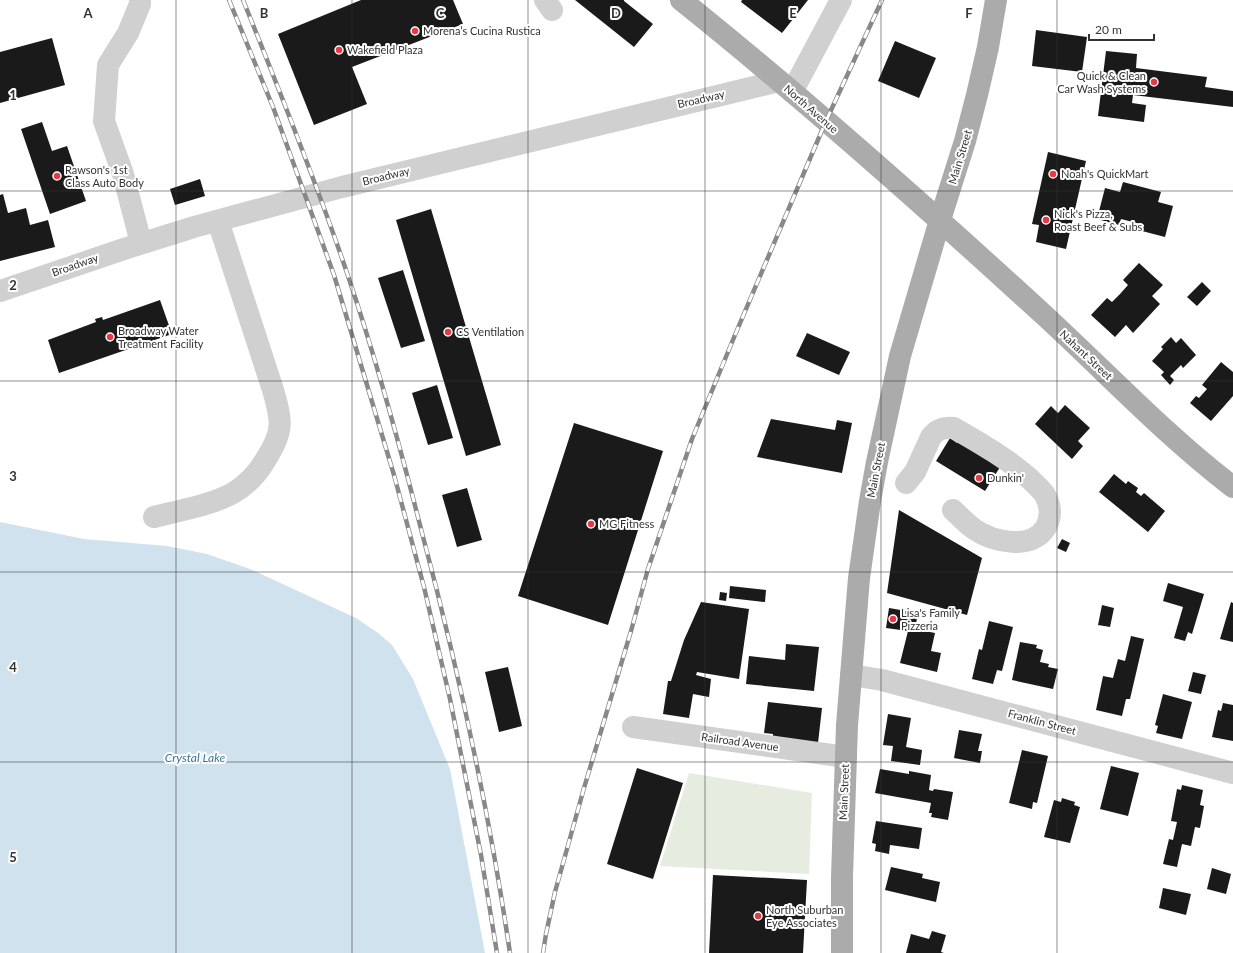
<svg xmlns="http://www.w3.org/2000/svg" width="1233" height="953" font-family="Lato,sans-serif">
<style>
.green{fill:#e6ecdf}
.water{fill:#cfe2ee}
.building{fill:#1a1a1a}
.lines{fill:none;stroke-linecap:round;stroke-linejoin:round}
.minor{stroke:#d0d0d0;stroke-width:22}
.major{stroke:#ababab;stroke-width:22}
.rail-casing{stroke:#888;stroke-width:4.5}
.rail{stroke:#fff;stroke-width:3;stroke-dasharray:9;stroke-linecap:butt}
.grid{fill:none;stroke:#333;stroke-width:1;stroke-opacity:0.55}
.poi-dot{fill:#e63946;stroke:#fff;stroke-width:1.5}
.labels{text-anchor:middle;stroke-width:4;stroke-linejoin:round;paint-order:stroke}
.poi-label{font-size:11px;fill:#333;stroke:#fff;text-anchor:start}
.street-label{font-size:11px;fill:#333;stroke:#fff}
.water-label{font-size:12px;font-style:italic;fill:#3f7597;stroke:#fff}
.grid-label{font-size:13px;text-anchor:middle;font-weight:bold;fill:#333;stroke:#fff;stroke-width:4;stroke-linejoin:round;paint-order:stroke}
</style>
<rect width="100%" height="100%" fill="#fff"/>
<path class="green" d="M689,773L812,793L809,874L660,866Z"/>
<path class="water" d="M0,522L84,539L167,546L207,554L250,569L356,618L378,633L392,645L413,679L450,769L485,953H0Z"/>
<path class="building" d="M361,0H453L463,24L352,67L367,104L314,125L278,34Z
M575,0H624V1L653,24L634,47Z
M742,0H808L782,33L741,2Z
M1036,30L1087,37L1082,72L1032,66Z
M52,38L65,85L0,103V52Z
M895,41L936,58L919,98L878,81Z
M1106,51L1137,54L1136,68L1207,77L1205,87L1233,91V107L1133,95L1132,103L1146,105L1144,122L1098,116Z
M42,122L52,151L67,146L86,201L50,214L21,129Z
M1048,152L1086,161L1066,249L1036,242L1039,225L1032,224Z
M200,179L205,196L175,205L170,189Z
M1123,182L1161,192L1158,202L1173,206L1165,237L1142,231L1144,225L1121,219L1119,225L1097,219L1105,188L1120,192Z
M3,194L8,213L26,208L30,225L48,220L55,247L0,261V195Z
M431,209L501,445L466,456L396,220Z
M1139,263L1163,285L1152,296L1160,304L1133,333L1126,325L1115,337L1091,315L1107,298L1112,302L1120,294L1128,285L1123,280Z
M403,270L425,341L401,348L378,278Z
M1202,282L1211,291L1197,306L1187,297Z
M160,300L172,334L59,373L48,340L96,322L95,319L102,317L103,320Z
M807,333L850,352L839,375L796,356Z
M1171,337L1176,343L1181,338L1196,355L1183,368L1181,365L1170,376L1174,380L1170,385L1161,375L1164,372L1152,361L1163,349L1161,347Z
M1221,362L1233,372V396L1211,421L1190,403L1196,396L1199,398L1207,389L1202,385Z
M437,385L453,438L428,445L412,393Z
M1065,405L1090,428L1078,441L1083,446L1072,459L1035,424L1051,406L1058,413Z
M771,419L835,430L837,420L852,423L842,473L757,457Z
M574,423L663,451L608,625L518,596Z
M950,438L957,443L959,438L1002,464L985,491L936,461Z
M1114,474L1126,484L1128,481L1138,488L1136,492L1141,496L1144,493L1165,511L1148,532L1099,492Z
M467,488L482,540L457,547L442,495Z
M899,510L982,558L967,615L887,593Z
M1062,539L1070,543L1066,552L1057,548Z
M1168,583L1204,594L1192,634L1188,632L1185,641L1174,638L1183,607L1163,601Z
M730,586L766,590L765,602L729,598Z
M720,592L727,593L726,601L719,600Z
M701,602L749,609L739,679L697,672L696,675L711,679L709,697L693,694L689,718L663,714L668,681H671L684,640Z
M1231,602L1233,603V642L1220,639Z
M1102,605L1114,608L1110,627L1098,625Z
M889,608L918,613L915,629L935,633L931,651L941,653L937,672L900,663L908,631L886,628Z
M989,621L1013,627L1002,671L997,670L993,684L972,679L979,649L982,650Z
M1131,636L1144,639L1130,699H1126L1122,716L1096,710L1103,676L1113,678L1118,659L1125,661Z
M1020,642L1037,645L1036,648L1043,650L1040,662L1049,664L1048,667L1058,669L1053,689L1012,680Z
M786,644L819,647L814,691L746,684L749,656L785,660Z
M508,667L522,726L499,732L485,672Z
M1193,672L1206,675L1201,694L1188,691Z
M1163,694L1192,702L1182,739L1156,733L1158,726L1155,725Z
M768,702L822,708L818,743L773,737V734L764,733Z
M1223,703L1233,705V741L1212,737L1218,710L1221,711Z
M888,714L911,718L906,747L922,750L920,765L891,761L893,746L883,745Z
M959,730L982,734L978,751H982L980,763L954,758Z
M1022,750L1048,756L1037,803L1033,802L1032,809L1009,803Z
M1111,766L1139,773L1128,816L1100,809Z
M637,768L683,783L653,879L607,864Z
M880,769L909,774V771L931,775L929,790L933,791L934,789L953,792L948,820L931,817L932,813H929L931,803L875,793Z
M1182,785L1203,790L1200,805L1204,806L1200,828L1195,827L1191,846L1182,844L1177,867L1163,864L1169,839L1173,840L1177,822L1171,821L1177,789L1181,790Z
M1062,798L1075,802L1074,805L1080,807L1070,843L1044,837L1054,800L1061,802Z
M876,821L922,828L919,849L890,845L889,854L875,851L876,844L872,843Z
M891,867L923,874L922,878L940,882L936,902L885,890Z
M1212,868L1231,874L1226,894L1207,889Z
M713,875L807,880L803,953H709Z
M1163,888L1191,894L1186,915L1159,908Z
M932,931L946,935L941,952L944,953H906L911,934L929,939Z"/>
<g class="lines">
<path class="minor" d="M140,0V4L128,33L108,65L104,121L123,174L141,243
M545,0L552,10
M792,92L841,0
M0,291L124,249L194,227L342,187L779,81
M906,483L915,472L931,437C937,429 944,427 954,428C980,443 1008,459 1030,479C1035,484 1041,489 1045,495C1051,506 1052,516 1046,527C1032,551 993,542 974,529C967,524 960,517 953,510
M154,517C177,511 212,505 233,493C247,485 258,473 266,459C284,431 282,421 273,390L218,221
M851,675L882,680L1233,773
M633,727L846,757"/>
<path class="major" d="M681,0C806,100 926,207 1044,315C1107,373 1165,435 1233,487
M842,953V877L847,725L859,578L870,501L877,462L900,356L940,220L965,141L977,95L988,47L996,0"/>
<defs>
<path id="rail" d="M229,0L273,107L334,275L394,475L424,587L450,699L481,855L497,953
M243,0C279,89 315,179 346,270C375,355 399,442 421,529C458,668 489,810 510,953
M543,953L546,934L555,892L584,788L631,631L648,569L692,439L735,335L826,121L882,0"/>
</defs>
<use href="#rail" class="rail-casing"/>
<use href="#rail" class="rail"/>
</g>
<path class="grid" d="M176,0V953M352,0V953M528,0V953M705,0V953M881,0V953M1057,0V953M0,191H1233M0,381H1233M0,572H1233M0,762H1233"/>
<g class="poi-dot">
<circle cx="415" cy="31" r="4"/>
<circle cx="339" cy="50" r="4"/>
<circle cx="1154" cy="82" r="4"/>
<circle cx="1053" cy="174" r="4"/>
<circle cx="57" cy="176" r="4"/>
<circle cx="1046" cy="220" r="4"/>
<circle cx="448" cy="332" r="4"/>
<circle cx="110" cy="337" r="4"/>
<circle cx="979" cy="478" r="4"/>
<circle cx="591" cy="524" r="4"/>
<circle cx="893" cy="619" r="4"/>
<circle cx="758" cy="916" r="4"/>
</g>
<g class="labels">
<g class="poi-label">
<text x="423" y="35">Morena’s Cucina Rustica</text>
<text x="347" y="54">Wakefield Plaza</text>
<text x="1146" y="80" text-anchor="end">Quick &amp; Clean<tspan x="1146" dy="13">Car Wash Systems</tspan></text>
<text x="65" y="174">Rawson's 1st<tspan x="65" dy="13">Class Auto Body</tspan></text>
<text x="1061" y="178">Noah's QuickMart</text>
<text x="1054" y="218">Nick's Pizza,<tspan x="1054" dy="13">Roast Beef &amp; Subs</tspan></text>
<text x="118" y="335">Broadway Water<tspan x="118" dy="13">Treatment Facility</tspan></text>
<text x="456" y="336">CS Ventilation</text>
<text x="987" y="482">Dunkin'</text>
<text x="599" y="528">MG Fitness</text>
<text x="901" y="617">Lisa's Family<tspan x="901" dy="13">Pizzeria</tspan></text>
<text x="766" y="914">North Suburban<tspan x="766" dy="13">Eye Associates</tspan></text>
</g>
<g class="street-label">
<text transform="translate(701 99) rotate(-13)" y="4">Broadway</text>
<text transform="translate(811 109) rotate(41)" y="4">North Avenue</text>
<text transform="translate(960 157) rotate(-73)" y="4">Main Street</text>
<text transform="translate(386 176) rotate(-14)" y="4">Broadway</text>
<text transform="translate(75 265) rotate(-19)" y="4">Broadway</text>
<text transform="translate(1086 355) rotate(43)" y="4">Nahant Street</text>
<text transform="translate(876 470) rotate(-79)" y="4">Main Street</text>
<text transform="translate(1042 722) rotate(15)" y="4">Franklin Street</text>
<text transform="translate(740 742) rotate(8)" y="4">Railroad Avenue</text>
<text transform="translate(844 792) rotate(-88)" y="4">Main Street</text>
</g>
<g class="water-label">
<text x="195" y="762">Crystal Lake</text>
</g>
</g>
<g class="grid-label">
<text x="88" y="18">A</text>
<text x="264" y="18">B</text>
<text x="440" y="18">C</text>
<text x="616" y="18">D</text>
<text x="793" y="18">E</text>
<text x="969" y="18">F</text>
<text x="13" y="100">1</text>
<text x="13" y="290">2</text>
<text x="13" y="481">3</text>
<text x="13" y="672">4</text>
<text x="13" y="862">5</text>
</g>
<path d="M1089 34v6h65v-6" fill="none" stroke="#333333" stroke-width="2"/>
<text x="1095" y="34" font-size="12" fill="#333333" stroke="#ffffff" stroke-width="3" paint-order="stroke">20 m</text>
</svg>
